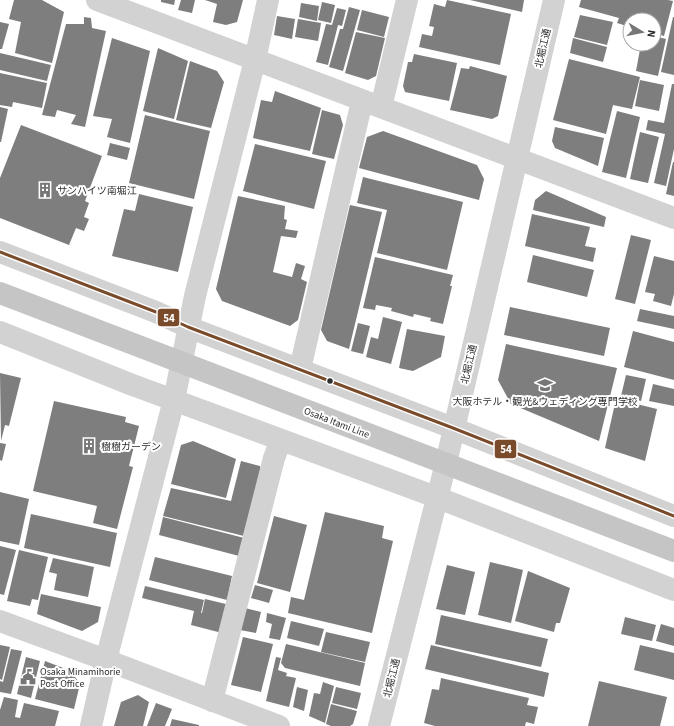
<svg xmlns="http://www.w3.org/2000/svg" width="674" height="726" font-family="'Source Sans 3','Noto Sans JP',sans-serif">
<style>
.building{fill:#7e7e7e}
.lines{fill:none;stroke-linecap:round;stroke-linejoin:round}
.minor{stroke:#d2d2d2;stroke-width:22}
.tertiary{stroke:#d2d2d2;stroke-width:22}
.primary{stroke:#c5c5c5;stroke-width:22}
.bus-1-casing{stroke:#fff;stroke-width:6}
.bus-1{stroke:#7a4b2a;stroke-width:3}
.bus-dot{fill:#2d2d2d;stroke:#fff;stroke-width:1.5}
.labels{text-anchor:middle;stroke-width:4;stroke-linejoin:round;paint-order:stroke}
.street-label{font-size:10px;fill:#2d2d2d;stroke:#fff}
.poi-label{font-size:10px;fill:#2d2d2d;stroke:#fff;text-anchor:start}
.line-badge{stroke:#fff;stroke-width:1.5}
.badge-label{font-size:11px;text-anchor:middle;font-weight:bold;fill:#fff}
</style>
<rect width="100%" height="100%" fill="#fff"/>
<path class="building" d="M14,0H42L64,12L52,63L15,53L21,22L9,19Z
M161,0H175L174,5L161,2Z
M181,0H195L192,13L178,10Z
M205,0H243L237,22L226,25L213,22L217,4Z
M447,0L511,14L500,65L419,47L422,34L432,36L434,27L429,26L434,4L445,7Z
M470,0H524L522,12Z
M581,0H668L673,1L664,36L654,33V20H630V27L617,23L619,18L579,7Z
M322,2L335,5L331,23L318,20Z
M301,3L319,6L317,21L299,17Z
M349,7L360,10L343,71L329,67L340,29H343Z
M337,8L346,10L342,26L338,25L328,65L316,62L326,24L332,25Z
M362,10L389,17L384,37L357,30Z
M580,15L613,22L607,45L574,37Z
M277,16L295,19L292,39L274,35Z
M84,17L91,18L92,28L106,31L85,127L71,124L76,115L57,110L55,117L42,115L66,24H84Z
M673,17H674V75L661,72Z
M298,19L321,23L318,41L295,37Z
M0,22L9,24L2,49H0Z
M356,32L385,38L376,76L368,80L345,73Z
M654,36L666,39L658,76L636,71L641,44H654Z
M112,38L150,51L130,143L107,137L112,119L93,116Z
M573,38L607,47L603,62L570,53Z
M158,48L188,61L174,119L143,111Z
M0,53L51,65L47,81L0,70Z
M414,54L457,63L449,101L405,92L403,86L408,62H412Z
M569,59L640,77L632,109L613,105L606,134L553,120Z
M190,61L217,71L224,82L211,128L176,120Z
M470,66L507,76L498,116L492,119L450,110L461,68L469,69Z
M0,73L47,83L42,108L13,102L12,107L0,105Z
M640,80L664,85L659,111L635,106Z
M672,84H674V149L666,186L654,183L665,134L646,130L648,120L664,123Z
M275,91L321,108L310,151L253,138L261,100L272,102Z
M0,107L8,109L1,142H0Z
M322,110L340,115L343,125L334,159L312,154Z
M617,111L640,117L626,178L602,172Z
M145,115L210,131L194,199L129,183Z
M21,125L102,156L85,201L89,203L84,217L89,219L84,231L76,228L69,245L0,218V178Z
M555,127L604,138L598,166L555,148L552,141Z
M383,131L477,165L484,179L479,200L359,168L367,137Z
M640,132L659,137L648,183L630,179Z
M110,143L130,148L127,160L107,155Z
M255,144L326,161L314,209L243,191Z
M673,162H674V196L666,194Z
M363,177L463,202L447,270L377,253L387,210L357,203Z
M546,191L606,217L604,227L533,210L535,200Z
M139,194L193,207L178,272L112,256L124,209L135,211Z
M238,196L285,206L284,219L287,220L285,229L298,231L296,238L281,236L273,272L292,277L296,263L305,266L301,279L307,282L298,320L290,326L222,301L216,289Z
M350,205L382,212L349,349L327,341L321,330Z
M532,214L590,227L585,246L596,248L593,262L525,246Z
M631,235L651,240L635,304L615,299Z
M533,255L594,270L587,297L527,282Z
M654,256L674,261V294L671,306L653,301L655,294L645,292Z
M375,257L453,275L450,286H452L443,324L430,321L431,318L414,314L413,317L391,311L392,308L376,305L375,310L363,308Z
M510,307L610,328L604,356L504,335Z
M640,309L674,316V329L637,321Z
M383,317L402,322L391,364L366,357L371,337L378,339Z
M358,323L370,326L363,354L351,351Z
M407,329L445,336L441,357L413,371L399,368Z
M633,331L674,342V380L624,367Z
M506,344L617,368L599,441L511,404L498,380Z
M0,373L21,378L9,426L5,425L1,441Z
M626,375L646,379L641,401L621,396Z
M653,384L674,389V406L649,401Z
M616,399L657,409L645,461L605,448Z
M54,401L126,417L125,422L139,426L129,466L133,467L117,529L93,523L97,506L33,491Z
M193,441L236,459L226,498L171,484L181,445Z
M0,443L6,444L2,461L0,460Z
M241,461L260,466L263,477L248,537L163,516L171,488L231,501Z
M0,492L29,499L19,545L0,541Z
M325,512L384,526L382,538L393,541L372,633L288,613L291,597L304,600Z
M31,514L117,533L110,567L24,548Z
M274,516L307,525L290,592L257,583Z
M163,517L248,539L243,557L159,535Z
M0,546L16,550L4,595L0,594Z
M19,550L48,557L38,600L32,599L30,606L7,601Z
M155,557L232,576L227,600L149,580Z
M53,558L94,567L88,597L54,590L57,574L49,572Z
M490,562L523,570L511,623L478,615Z
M447,565L475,572L465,615L436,609Z
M528,571L570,588L560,623H556L554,632L515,621Z
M255,585L273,590L269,603L251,598Z
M145,586L204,600L201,613H202L205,599L230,605L222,633L191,625L194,611L142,598Z
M41,594L101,607L98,622L82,631L37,614Z
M245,608L261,612L256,633L240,630Z
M267,613L286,618L280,640L269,638L272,624L266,622Z
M441,615L548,639L541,667L435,644Z
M625,617L656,625L652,641L621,634Z
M291,621L324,629L319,646L287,638Z
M661,624L674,628V646L656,641Z
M326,632L370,642L365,662L321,652Z
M243,637L273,644L261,692L231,685Z
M286,644L365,663L360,686L285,668L281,663Z
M0,645L10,647L2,680L0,679Z
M431,645L549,673L544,697L425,669Z
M640,645L674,653V680L634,670Z
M11,649L22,651L11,694L0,692V681L3,682Z
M26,657L40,661L31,698L17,694Z
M276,657L281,658L278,670L287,673L286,676L296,678L289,707L266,701Z
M45,661L71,671L80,684L74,709L35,699Z
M441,678L529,698L527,705L538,707L534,724L526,722L525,726H435L424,723L432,689L439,690Z
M599,681L667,697L660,726H588Z
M323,682L334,686L325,723L309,716L314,693L320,694Z
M297,687L308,690L304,711L293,707Z
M336,687L361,693L357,709L332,703Z
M138,695L149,702L143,726H114L121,702Z
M4,697L18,700L15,717L20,718L24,703L59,711L55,726H0V710Z
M156,703L172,709L165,726H147Z
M331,704L357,711L353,724L350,726H331L326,724Z
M172,719L199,725V726H170Z"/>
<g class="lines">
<path class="minor" d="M97,0L674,218
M381,107L407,0
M0,252L156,312L188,327L453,428L674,516
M0,332L130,384L436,497L674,590
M300,369L362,101
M0,621L106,660L279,726
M212,701L274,458L281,440"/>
<path class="tertiary" d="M91,726L106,660L174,400L195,296L255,60L268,0
M379,726L446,463L554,0"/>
<path class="primary" d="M0,293L674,551"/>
<defs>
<path id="bus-1" d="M0,252L156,312L188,327L453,428L674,516"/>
</defs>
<use href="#bus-1" class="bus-1-casing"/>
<use href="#bus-1" class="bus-1"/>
</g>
<defs>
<symbol id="building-bare" viewBox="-9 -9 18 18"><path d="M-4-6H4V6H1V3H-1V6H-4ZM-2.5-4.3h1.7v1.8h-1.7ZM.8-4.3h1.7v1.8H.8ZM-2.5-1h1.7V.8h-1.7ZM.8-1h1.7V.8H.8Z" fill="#767676" stroke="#fff" stroke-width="2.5" paint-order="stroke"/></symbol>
<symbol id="university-bare" viewBox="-9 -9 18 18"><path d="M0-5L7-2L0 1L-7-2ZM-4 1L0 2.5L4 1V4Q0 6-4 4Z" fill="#767676" stroke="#fff" stroke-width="2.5" paint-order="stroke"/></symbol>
<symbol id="civic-bare" viewBox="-9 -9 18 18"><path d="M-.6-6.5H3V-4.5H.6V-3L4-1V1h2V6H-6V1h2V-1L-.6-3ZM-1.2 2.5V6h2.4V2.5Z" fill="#767676" stroke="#fff" stroke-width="2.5" paint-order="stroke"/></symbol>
</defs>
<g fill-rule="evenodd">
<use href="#building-bare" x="34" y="179" width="22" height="22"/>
<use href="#university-bare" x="534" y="374" width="22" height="22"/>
<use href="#building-bare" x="78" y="435" width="22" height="22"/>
<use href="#civic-bare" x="17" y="666" width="22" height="22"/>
</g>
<circle class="bus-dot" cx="330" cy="381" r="3.5"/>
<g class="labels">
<g class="street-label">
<text transform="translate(542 48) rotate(-77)" y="4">北堀江通</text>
<text transform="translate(468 364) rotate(-77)" y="4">北堀江通</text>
<text transform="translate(337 422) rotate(21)" y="4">Osaka Itami Line</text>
<text transform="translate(391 678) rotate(-76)" y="4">北堀江通</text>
</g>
<g class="poi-label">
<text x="57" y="194">サンハイツ南堀江</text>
<text x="545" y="405" text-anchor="middle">大阪ホテル・観光&amp;ウェディング専門学校</text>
<text x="101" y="450">樹樹ガーデン</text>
<text x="40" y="675">Osaka Minamihorie<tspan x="40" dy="12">Post Office</tspan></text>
</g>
</g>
<g class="line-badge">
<rect x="157" y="308" width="23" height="19" rx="4" fill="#7a4b2a"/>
<rect x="494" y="439" width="23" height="20" rx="4" fill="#7a4b2a"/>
</g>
<g class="badge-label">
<text x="169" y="322">54</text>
<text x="506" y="453">54</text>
</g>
<g transform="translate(642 32) rotate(100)"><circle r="19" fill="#ffffff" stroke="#ababab"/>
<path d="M0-3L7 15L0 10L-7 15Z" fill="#767676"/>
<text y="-6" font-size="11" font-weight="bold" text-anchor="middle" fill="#2d2d2d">N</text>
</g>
</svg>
